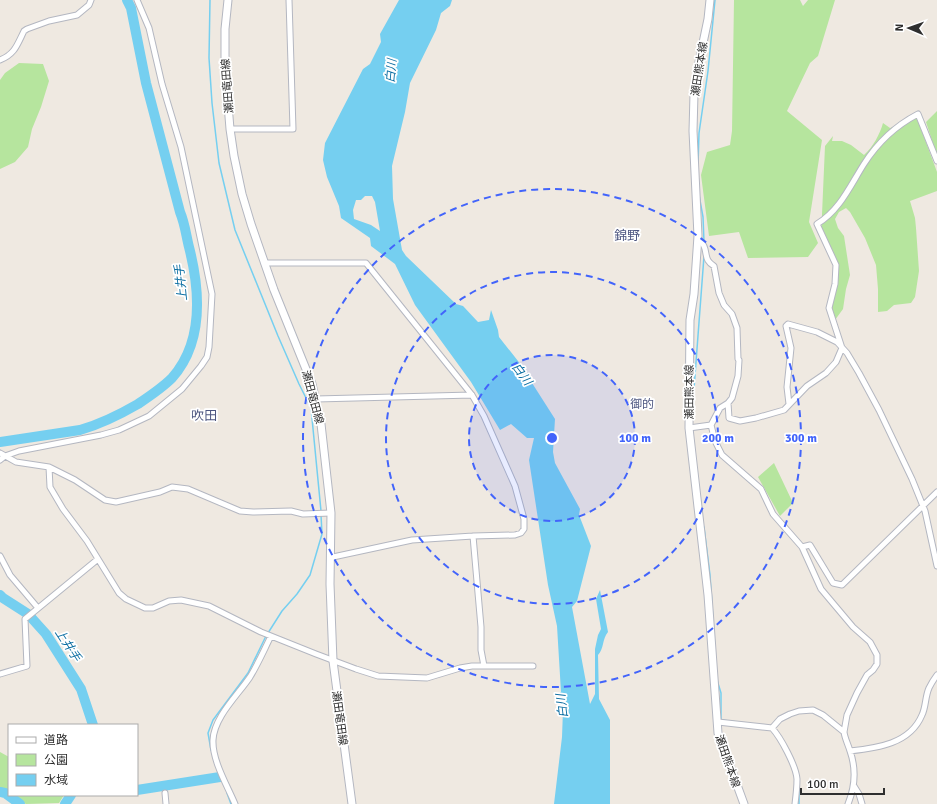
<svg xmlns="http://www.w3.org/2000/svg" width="937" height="804" font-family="Signika,'Noto Sans JP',sans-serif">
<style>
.green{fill:#b6e59e}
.water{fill:#75cff0;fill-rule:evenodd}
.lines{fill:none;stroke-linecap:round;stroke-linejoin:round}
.stream{stroke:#75cff0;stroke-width:1.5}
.river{stroke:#75cff0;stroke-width:10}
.minor-casing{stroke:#b4b7c1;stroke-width:7}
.secondary-casing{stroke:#b4b7c1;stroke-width:9}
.minor{stroke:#fff;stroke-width:5}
.secondary{stroke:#fff;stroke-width:7}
.ring{fill:none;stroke:#4264fb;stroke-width:2;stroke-dasharray:7 5}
.labels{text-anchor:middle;stroke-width:3.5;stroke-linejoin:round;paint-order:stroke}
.street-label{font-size:11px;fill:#2e2e2e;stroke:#fff}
.water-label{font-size:12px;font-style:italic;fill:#0d6fa3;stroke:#fff}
.neighbourhood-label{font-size:12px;fill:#4d5680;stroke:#fff}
.quarter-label{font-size:13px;fill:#4d5680;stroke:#fff}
.centre{fill:#4264fb;stroke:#fff;stroke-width:2}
.ring-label{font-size:12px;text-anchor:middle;font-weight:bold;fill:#4264fb;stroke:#fff;stroke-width:3.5;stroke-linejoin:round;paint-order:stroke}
</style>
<rect width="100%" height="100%" fill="#efe9e1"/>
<path class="green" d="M734,0H800L803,6L808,0H835L818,56L810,63L787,111L822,140L809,222L818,243L808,257L748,258L739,232L709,236L701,175L707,152L730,145L732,131Z
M19,63L43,64L49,81L41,107L32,129L28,147L15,162L0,169V80L5,73Z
M937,111V156L926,122Z
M917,118L937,172V191L910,201L915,218L916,228L919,271L915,297L911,303L894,305L887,311L878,312V289L876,265L865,238L850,212L846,208L839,212L835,219L838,228L844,236L850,275L846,289L843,309L835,320L832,312V302L837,271L821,237L825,146L833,136L832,141H842L851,145L864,155C873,147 880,134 883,123L890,128Z
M774,463L793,503L780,516L758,477Z
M0,752L9,757V795H64L59,803L26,804L17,799L7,796H0Z"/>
<path class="water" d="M399,0H452L450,6L441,13L436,30L410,83L405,112L392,166L393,199L402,250L406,256L456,304L463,306L478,322L489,320L491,310L498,330L499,337L518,361L555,419L553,452L555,463L580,509L579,515L591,546L577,601L572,607L590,704L595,694V649L598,635L601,629L596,599L600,590L608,632C602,639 604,649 598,655L599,699L610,720V804H554L562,737L563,710L558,701L559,694L561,692L557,626L548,585L529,460L534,438H527L511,424L500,430L471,382L415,305L395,264L371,246L370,238L341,218L339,206L327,177L323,160L325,143L363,69L370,64L381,42L380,34ZM365,196H372L375,202L380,231L371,225L354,219L353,210L356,200H361Z"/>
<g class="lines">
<path class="stream" d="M210,0L209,58L212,103L219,163L235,230L278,336L299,384L311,408L321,511
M698,165L699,133L708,71L715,0
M699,195L703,217L704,242
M693,402L704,256
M701,501L702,515
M704,527L710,575L715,650
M268,633L282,611L297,594L310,575L322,534L321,515
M717,680L721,693V720L745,723
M764,725L772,727
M211,750L208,733L213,720L248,673L266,636
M219,775L225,787
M227,793L231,804
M799,804V779"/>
<path class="river" d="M0,442L80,430C101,424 119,415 138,404C150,396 162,388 172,378C204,342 200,290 189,247C186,235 185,224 180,212L146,83L131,8L127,0
M0,595L3,598L28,614L46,634L81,689L93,725
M137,790L220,777
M0,792L5,793L20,804
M65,804L71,795"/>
<defs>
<path id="minor" d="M0,60C15,54 17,45 24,31L27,29L49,21L77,15L89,5L91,0
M230,129H293L289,0
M264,263H366L472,395L484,416L515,486L524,519V529L521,533L515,535L473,536L412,540L333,557L330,559
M316,399L472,395
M728,403L729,418L740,421L756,418L784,410L807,386L826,373L836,362L842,348L829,308L835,284L836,265L817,224C840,210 850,186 864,164C878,142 895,126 918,114L937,161
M789,404L787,387L791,348L786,326L788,324L817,332L837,342L847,353L859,373L879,410L912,479L925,511L937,566
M711,425L715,441L722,455L761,489L773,514L802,547L810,545L833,583L842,585L937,492
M689,428L711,425L720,408L728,403L732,398L738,376L739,360L738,359L737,328L732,314L724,305L719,293L714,266C706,261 707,258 705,249C704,245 701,241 698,238
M0,453L16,462L49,467L75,480L105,500L116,502L160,492L172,487L188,489L240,511L253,512L291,511L303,514L331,513
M0,460L5,456L19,451L101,435L119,430L149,416L182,389L201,366L207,357L209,347L212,294L181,147L162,84L149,28L137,0
M49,467L50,487L63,509L87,541L119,593L126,599L145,608H153L169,601L181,600L209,606L261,632L316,654L356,669L378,676L427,678L460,668L472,666H533
M473,536L481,627V650L484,666
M802,547L821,589L853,627L870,642L877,655V664L873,670L867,675L857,693L847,715L844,732
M0,556L10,575L38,608
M0,674L27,666L25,619L98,559
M718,722L772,728L780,719L790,714L799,711L813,710L823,715L844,732C845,739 848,744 850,751C856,768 855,787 848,804
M772,728C781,738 796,766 797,779C797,787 796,796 795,804
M850,751C877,748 910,744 922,715C926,707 925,697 929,688C931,684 934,679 937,675
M854,786L859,794L862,804
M165,793L166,804
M235,804C227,785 212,760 213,740C214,717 238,695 250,677C258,664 264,650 271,636"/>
<path id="secondary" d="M228,0L225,29V67L230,129L234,156L242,194L251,224L274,290L312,384L321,424L331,513L330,584L333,661L352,804
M710,0L708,19L699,62L694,94L693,131L698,236L694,294L690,320L689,428L708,595L718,733L744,804"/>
</defs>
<use href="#minor" class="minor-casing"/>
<use href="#secondary" class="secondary-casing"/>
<use href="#minor" class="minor"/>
<use href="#secondary" class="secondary"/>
</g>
<circle cx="552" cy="438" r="83" fill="#4264fb" fill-opacity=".12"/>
<g class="ring">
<circle cx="552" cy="438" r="83"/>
<circle cx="552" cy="438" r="166"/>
<circle cx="552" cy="438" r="249"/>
</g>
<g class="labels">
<g class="street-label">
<text transform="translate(699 69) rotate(-81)" y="4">瀬田熊本線</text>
<text transform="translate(227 86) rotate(-94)" y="4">瀬田竜田線</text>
<text transform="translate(689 392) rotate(-90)" y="4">瀬田熊本線</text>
<text transform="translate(313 397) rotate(75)" y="4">瀬田竜田線</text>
<text transform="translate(340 718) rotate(82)" y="4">瀬田竜田線</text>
<text transform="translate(728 761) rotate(71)" y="4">瀬田熊本線</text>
</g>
<g class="water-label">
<text transform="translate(391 71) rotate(-85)" y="4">白川</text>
<text transform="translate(181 283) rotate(-96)" y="4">上井手</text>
<text transform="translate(522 374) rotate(53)" y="4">白川</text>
<text transform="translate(68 645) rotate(57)" y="4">上井手</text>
<text transform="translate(562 706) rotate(-97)" y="4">白川</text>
</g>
<g class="neighbourhood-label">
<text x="642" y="408">御的</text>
</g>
<g class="quarter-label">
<text x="627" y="240">錦野</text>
<text x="204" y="420">吹田</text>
</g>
</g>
<circle cx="552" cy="438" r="6" class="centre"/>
<g class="ring-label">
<text x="635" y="442">100 m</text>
<text x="718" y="442">200 m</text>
<text x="801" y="442">300 m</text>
</g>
<rect x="8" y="724" width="130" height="72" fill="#ffffff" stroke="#ababab"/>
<rect x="16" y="737" width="20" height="6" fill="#ffffff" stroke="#ababab"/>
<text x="44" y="744" font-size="12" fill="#2e2e2e">道路</text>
<rect x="16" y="754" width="20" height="12" fill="#b6e59e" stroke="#ababab"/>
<text x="44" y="764" font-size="12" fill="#2e2e2e">公園</text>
<rect x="16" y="774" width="20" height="12" fill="#75cff0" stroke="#ababab"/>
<text x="44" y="784" font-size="12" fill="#2e2e2e">水域</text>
<g transform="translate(909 28) rotate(272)" stroke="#ffffff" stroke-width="3" paint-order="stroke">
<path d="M0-3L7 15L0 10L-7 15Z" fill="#2e2e2e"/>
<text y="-6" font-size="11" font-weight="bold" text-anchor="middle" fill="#2e2e2e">N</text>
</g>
<path d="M801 788v6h83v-6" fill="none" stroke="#2e2e2e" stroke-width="2"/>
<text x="807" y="788" font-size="12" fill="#2e2e2e" stroke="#ffffff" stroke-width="3" paint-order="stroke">100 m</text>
</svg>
